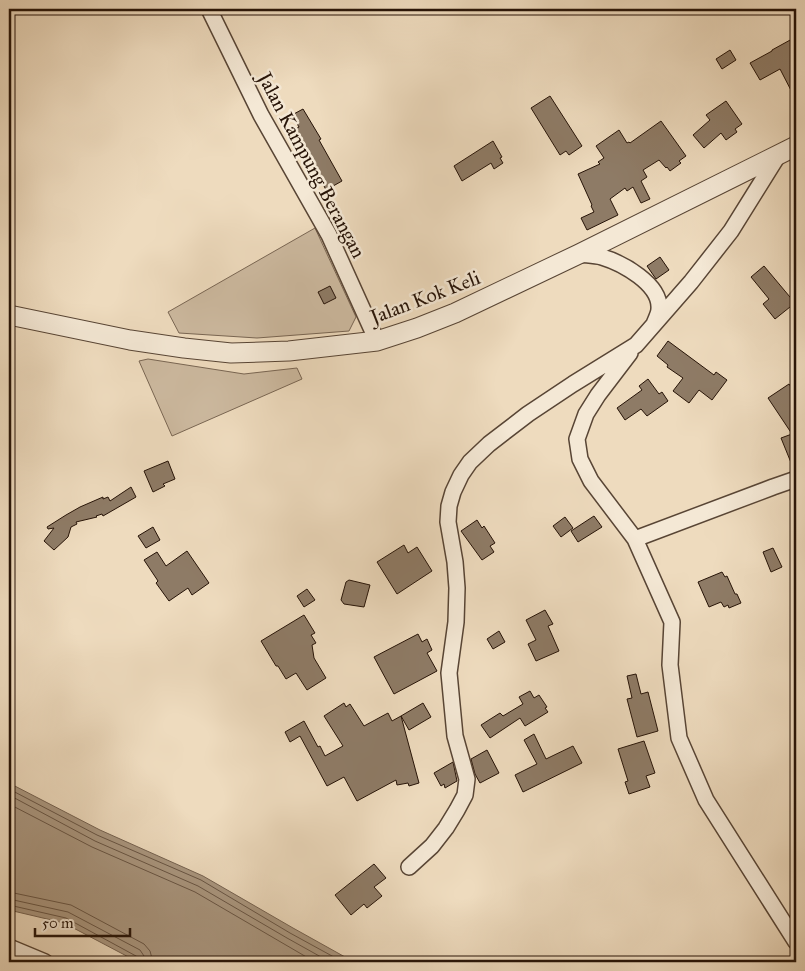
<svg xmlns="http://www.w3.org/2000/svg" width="805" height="971" font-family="'IM FELL Great Primer',serif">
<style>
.green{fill:#ccb99f;stroke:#796653}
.water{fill:#aa9780;stroke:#756250}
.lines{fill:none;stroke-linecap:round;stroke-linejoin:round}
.shore{stroke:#685544;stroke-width:1}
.building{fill:#8e7b66;stroke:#261307}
.minor-casing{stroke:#584535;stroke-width:18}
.tertiary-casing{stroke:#584535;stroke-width:21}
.minor{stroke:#f4e8d5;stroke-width:15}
.tertiary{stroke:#f4e8d5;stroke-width:19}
.labels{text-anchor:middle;stroke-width:5;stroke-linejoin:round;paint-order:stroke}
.street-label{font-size:20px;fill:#261307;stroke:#f4e8d5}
</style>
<rect width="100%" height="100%" fill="#eedbbe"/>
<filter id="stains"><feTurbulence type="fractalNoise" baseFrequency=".004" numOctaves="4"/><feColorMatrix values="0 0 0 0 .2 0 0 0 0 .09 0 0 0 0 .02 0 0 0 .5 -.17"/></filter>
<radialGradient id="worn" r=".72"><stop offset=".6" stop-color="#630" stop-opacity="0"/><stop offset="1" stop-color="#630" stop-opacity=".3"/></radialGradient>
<path class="green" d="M315,228L356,317L349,331L257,338L179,333L168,312Z
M148,359L244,374L297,368L302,379L172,436L139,361Z"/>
<path class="water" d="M9,783L100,830L203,876L293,928L354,962H138L64,923L9,910Z"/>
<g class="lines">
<path class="shore" d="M9,789L97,835L201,880L290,933L343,962
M9,795L95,841L198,886L287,938L330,962
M9,804L92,847L195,892L315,962
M9,892L71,905L144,944L150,951L153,962
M9,899L68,912L140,950L144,956L145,962
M9,905L66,918L136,956L139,958V962"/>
</g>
<path class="building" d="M792,39L796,47V100L780,69L760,80L750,63L772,51V50Z
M730,50L736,60L722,69L716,59Z
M550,96L582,146L569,155L566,151L560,155L531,108Z
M726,101L742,124L735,129L737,132L726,140L721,133L704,148L693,135L710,120L706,115Z
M303,109L321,139L319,140L342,181L326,190L320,178L316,181L288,133L299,127L292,115Z
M661,121L686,156L679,161L681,163L670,171L667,167L666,168L659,160L643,170L647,177L641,181L650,199L641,203L633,187L627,191L625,188L610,199L618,215L587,230L581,218L594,212L591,206L592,205L578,174L600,164L598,162L604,158L596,146L619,130L627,143L629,142L630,143Z
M493,141L502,157L500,158L503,163L494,169L491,163L462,181L454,166Z
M660,257L669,270L656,279L647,266Z
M764,266L795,303L775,319L763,304L769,299L751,277Z
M330,286L336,298L324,304L318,292Z
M668,341L714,375L716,372L727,380L712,400L699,390L689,403L673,391L683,378L667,367L668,365L657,356Z
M648,379L659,394L662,392L668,401L647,416L641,409L625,420L617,408L642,390L639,386Z
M789,384L796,394V470H794L781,438L792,434L768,398Z
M168,461L175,479L163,484L165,486L153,492L144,471Z
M131,487L136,497L103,516L102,514L96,516L97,517L76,522L77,524L71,527L68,537L54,550L44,541L54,528L48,529L47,527L66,515L80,507L103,497V499L108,497L110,501Z
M594,516L602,527L578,542L571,531Z
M565,517L573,528L561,537L553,526Z
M477,520L482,528L484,526L495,543L490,546L494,552L482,560L461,531Z
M153,527L160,540L146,548L138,536Z
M404,545L408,553L417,547L432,571L397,594L377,562Z
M773,548L782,567L771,572L763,552Z
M187,551L209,583L192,595L188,588L169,601L156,583L158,581L144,560L157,552L166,566Z
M722,572L725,577L727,576L735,594H737L741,603L729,608L728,605L724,607L721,602L709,607L698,582Z
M349,580L370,585L364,607L344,604L341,600L346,582Z
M307,589L315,600L304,607L297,596Z
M545,610L553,624L548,626L559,651L536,661L528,644L536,640L526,620Z
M304,615L315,633L311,635L316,643L312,645L314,658L326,678L307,690L296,673L286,679L278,666H276L261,641Z
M499,631L505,642L493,649L487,639Z
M418,634L422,642L427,639L432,650L427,653L437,671L394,694L374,657Z
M636,674L641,694L648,692L658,731L637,737L627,699L632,698L627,676Z
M530,691L534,698L539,695L547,707L545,708L548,712L525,726L520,718L490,738L481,725L500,713L503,716L523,704L519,697Z
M344,703L346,707L350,704L364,726L388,713L392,721L401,716L419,783L409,786L408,783L397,785L396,780L357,801L344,777L327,786L300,736L290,742L285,732L304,721L318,747L320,746L325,756L343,746L324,716Z
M423,703L431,717L409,730L401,716Z
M534,734L546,759L573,746L582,763L523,792L515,775L537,764L524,740Z
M644,741L655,773L646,776L650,787L629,794L625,782L628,781L618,749Z
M487,750L499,773L480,783L475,774L471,759Z
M453,762L457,781L445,788L444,784L441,786L434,773Z
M374,864L386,878L374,887L382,896L367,908L364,904L351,915L335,895Z"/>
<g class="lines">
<defs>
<path id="minor" d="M209,9L261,115L329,235L377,341
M579,254C586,255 595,255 602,257C622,263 661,284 659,309C659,313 656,319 654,324
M630,353L598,395L586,414L577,439L580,459L591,481L635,539L672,622L670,665L679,738L706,800L796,942
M635,539L773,487L796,479
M409,867L432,846L446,828L457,810L465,795L467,779L455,736L449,673L456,622L457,588L455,562L448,522L449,506L453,492L461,475L470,462L489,444L528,414L573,384L636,345L691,282L731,231L779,154
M9,947L45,962"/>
<path id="tertiary" d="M9,315L130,340L184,348L231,353L289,351L377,341L417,328L455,313L579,254L796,146"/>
</defs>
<use href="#minor" class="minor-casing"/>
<use href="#tertiary" class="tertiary-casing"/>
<use href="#minor" class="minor"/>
<use href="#tertiary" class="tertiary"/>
</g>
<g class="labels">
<g class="street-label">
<text transform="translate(312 165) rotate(62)" y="7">Jalan Kampung Berangan</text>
<text transform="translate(425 297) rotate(-21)" y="7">Jalan Kok Keli</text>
</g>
</g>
<rect width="805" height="971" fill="none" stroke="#eedbbe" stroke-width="30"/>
<rect x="10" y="10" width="785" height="951" fill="none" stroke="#261307" stroke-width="2.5"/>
<rect x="15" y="15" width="775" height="941" fill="none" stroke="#261307"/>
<path d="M35 928v8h95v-8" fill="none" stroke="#261307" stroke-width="2.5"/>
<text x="42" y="928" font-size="15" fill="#261307" stroke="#f4e8d5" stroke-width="4" paint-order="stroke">50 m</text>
<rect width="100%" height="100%" filter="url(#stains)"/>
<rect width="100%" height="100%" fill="url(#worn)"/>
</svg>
